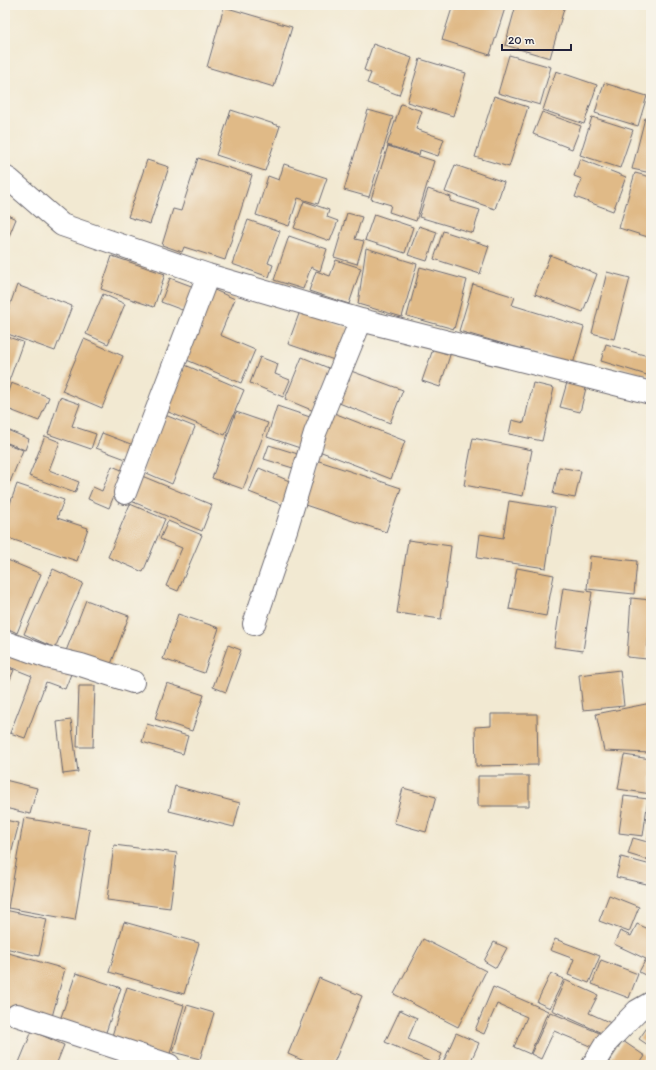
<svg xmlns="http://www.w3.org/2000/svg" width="656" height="1070" font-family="Itim,sans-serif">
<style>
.building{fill:#e0ba87}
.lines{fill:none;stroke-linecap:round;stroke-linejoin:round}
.minor-casing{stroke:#6b6870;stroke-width:24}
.minor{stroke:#fff;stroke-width:22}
</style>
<rect width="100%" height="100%" fill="#f7f3e8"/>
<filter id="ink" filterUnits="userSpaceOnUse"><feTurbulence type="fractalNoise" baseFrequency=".025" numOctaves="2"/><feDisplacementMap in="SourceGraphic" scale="8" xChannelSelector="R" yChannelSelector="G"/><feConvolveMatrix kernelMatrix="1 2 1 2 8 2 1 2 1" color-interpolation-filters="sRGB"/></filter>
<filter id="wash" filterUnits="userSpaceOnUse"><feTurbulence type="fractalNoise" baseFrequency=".012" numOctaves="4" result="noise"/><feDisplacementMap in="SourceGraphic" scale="16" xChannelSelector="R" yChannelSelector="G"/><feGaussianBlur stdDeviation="0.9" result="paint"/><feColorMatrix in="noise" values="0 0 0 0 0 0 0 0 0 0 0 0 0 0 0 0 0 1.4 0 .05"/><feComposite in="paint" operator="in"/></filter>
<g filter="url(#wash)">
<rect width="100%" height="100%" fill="#f2e9d2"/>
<g id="blocks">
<path class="building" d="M453,5H506L490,55L442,40Z
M516,5H565L550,58L505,45Z
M224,7L292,27L274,87L207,67Z
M373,44L412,58L399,95L367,83L371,73L364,70Z
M509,55L551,67L540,105L498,93Z
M420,59L466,73L453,116L407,102Z
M556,71L597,85L584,124L543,110Z
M604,83L647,96L638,126L595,113Z
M494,96L528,107L509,167L475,157Z
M401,104L422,111L416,129L444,139L438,156L420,150L419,155L387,145Z
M231,110L280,126L265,171L216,155Z
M368,110L393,117L369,197L344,190Z
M542,112L581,126L572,149L533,134Z
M592,117L633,130L620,168L580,155Z
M645,118L651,120V173L632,169Z
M388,146L434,161L416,221L389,212L391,205L371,199Z
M198,158L252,175L225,260L184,247L182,252L162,245L173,209L181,211Z
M580,159L626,177L613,211L575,197L582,179L574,176Z
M147,160L169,167L150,224L128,217Z
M284,164L327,178L318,204L298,198L289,226L256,215L268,176L279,180Z
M455,165L504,182L495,209L445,192Z
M635,173L651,177V238L619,228Z
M428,189L451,197L450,201L480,210L473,233L419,217Z
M304,201L329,210L327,217L338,221L330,241L294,228Z
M347,213L362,217L355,239L364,241L357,264L334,257Z
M5,214L16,219L5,246Z
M374,214L413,227L405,253L365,240Z
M248,220L280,231L268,263L273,265L269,277L232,264Z
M419,226L437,232L427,261L408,255Z
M443,231L489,246L480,274L434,259Z
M289,236L327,249L320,271L311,267L303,289L274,280Z
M366,248L417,264L402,317L358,304Z
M550,255L597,274L583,312L535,294Z
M112,256L165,274L154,307L101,289Z
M336,260L361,268L349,304L309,291L316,271L330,276Z
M420,267L467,280L454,329L407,316Z
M607,272L630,278L614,339L592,333Z
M170,278L194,287L185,311L161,302Z
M473,284L515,297L512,305L584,327L573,364L459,331Z
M17,285L72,306L55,351L5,333V319Z
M212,289L235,299L220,335L255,350L241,383L182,358Z
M103,294L125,304L108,344L86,334Z
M300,311L349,328L337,361L288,344Z
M5,336L23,342L5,392Z
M84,339L123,356L102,408L62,391Z
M606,344L651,357V372L650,376L601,361Z
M433,349L450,355L440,387L422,381Z
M260,357L278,364L275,374L290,380L283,397L250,383Z
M302,357L331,369L314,411L285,399Z
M185,365L244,390L225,435L166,411Z
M351,371L403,390L390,423L339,403Z
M568,379L587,384L580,412L560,407Z
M11,383L49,397L39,421L5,408V393L7,394Z
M533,383L554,388L542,441L509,434L512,420L524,423Z
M60,397L80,404L72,426L96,434L91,449L48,434Z
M277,406L313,418L303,449L267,437Z
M329,411L405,441L391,479L314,449Z
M236,412L268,423L243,489L212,478Z
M165,415L195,427L172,484L142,471Z
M5,429L29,439L25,450L5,442Z
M102,433L136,446L131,461L96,448Z
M45,436L60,442L49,470L79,482L75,493L29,476Z
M473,438L532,450L523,496L464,485Z
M5,443L23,450L10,482L5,480Z
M269,445L301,455L296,469L264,459Z
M316,460L401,488L386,532L302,504Z
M112,466L124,471L109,508L88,499L93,487L102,491Z
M559,467L581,471L575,498L553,494Z
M259,468L294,483L285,506L249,492Z
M142,476L212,505L202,531L131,501Z
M17,484L64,500L57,518L88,528L77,561L5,537V518Z
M509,501L555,508L546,568L477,558L480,534L503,538Z
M130,504L165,519L143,572L108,557Z
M168,521L202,535L178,591L166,586L182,548L160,539Z
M408,540L451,546L441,619L397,613Z
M590,556L637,561L634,594L587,589Z
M5,559L41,574L17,633L5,627Z
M517,568L554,575L546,616L509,609Z
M53,569L83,583L55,648L24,634Z
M563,588L592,592L583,651L554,647Z
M631,598L651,600L647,659L627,657Z
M86,600L129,616L110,667L66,651Z
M178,614L219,628L204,673L163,659Z
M228,645L241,650L226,692L213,687Z
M13,651L71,674L65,689L46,682L25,738L10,733L32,676L7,666Z
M5,654L9,655L5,665Z
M5,667L14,670L5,691Z
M620,670L624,706L583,710L579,675Z
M167,683L204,695L192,731L155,719Z
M79,686H95L93,747H77Z
M651,703V753L604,751L596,714Z
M491,714H537L538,765L476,766L475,727L491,726Z
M71,720L78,772L63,774L57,722Z
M147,724L188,736L183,754L142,742Z
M624,755L651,759V794L618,789Z
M478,776H529V806H478Z
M5,780L37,788L30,814L5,808Z
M175,786L240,803L234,827L169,811Z
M403,788L436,797L426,832L394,823Z
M624,796L648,799L643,836L619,833Z
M24,818L90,829L75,920L8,908Z
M5,820L19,823L6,874H5Z
M650,827H651V839H648Z
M633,838L651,843V861L628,854Z
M114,845L177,853L170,908L107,900Z
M621,857L651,865V885L616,877Z
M609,895L639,907L629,932L599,921Z
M5,910L47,919L39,956L5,948Z
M124,922L199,943L184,994L109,972Z
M637,924L651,930V978L639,972L646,959L614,944L620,931L631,936Z
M423,939L486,971L458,1027L394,994Z
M555,939L600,956L589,983L568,975L574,959L550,950Z
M494,942L507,948L496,968L484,961Z
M5,952L65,969L50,1024L5,1011Z
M601,960L638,974L629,998L592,984Z
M76,973L121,988L103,1041L58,1026Z
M551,973L564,979L550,1008L537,1002Z
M319,978L362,996L333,1065H313L288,1054Z
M565,980L598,995L589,1013L611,1023L606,1035L552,1010Z
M127,987L184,1005L169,1057L111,1039Z
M493,987L548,1011L530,1054L514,1047L527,1017L497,1004L484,1034L475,1030Z
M187,1005L214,1013L200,1059L173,1052Z
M400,1010L417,1018L408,1039L442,1054L437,1065L385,1042Z
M550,1012L604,1035L597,1049L554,1031L541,1059L531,1054Z
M651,1022V1047L639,1039Z
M32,1031L64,1045L56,1065H18Z
M456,1033L479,1043L469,1065H442Z
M623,1041L645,1056L639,1065H607Z"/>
</g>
</g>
<g filter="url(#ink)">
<use href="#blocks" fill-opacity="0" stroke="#6b6870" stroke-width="1"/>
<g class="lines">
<defs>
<path id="minor" d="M5,177L10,180L62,225L208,275L361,320L651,393
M125,493L208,275
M254,624L286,530L315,433L361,320
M5,642L47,657L81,665L133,682
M17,1015L169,1065
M593,1065L607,1042L637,1011L651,1003"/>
</defs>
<use href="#minor" class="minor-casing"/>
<use href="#minor" class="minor"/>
</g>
</g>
<rect width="656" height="1070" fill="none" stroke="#f7f3e8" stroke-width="20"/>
<path d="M502 44v6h69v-6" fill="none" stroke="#22223b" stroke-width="2"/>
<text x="508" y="44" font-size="12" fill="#22223b" stroke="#f7f3e8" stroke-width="3" paint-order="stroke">20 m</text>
</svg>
